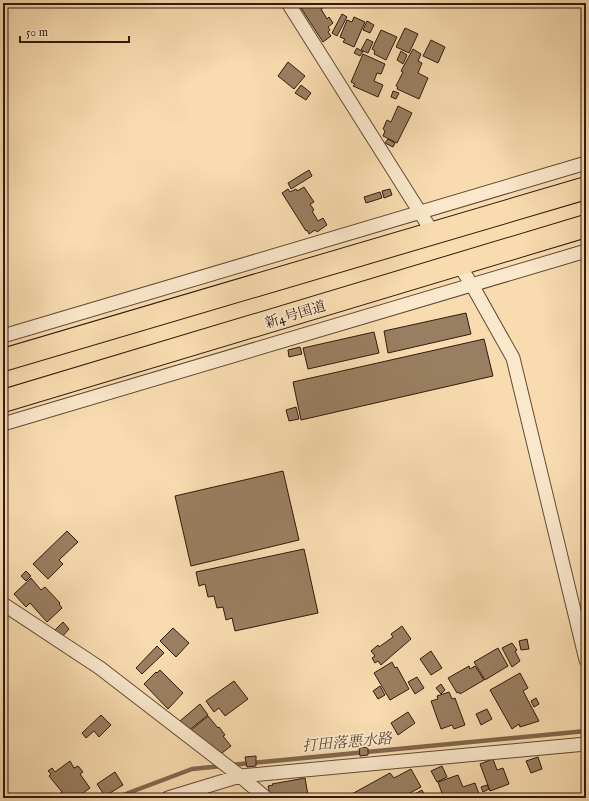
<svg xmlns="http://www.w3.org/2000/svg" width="589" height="801" font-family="'IM FELL English','Noto Serif JP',serif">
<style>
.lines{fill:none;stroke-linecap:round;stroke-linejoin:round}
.stream{stroke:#81674d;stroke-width:4.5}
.building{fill:#997f61;stroke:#331a0c}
.street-casing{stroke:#644a35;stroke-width:15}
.highway-casing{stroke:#331a0c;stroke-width:24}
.street{stroke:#fae8cc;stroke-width:13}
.highway{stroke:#f8dcb0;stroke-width:22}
.labels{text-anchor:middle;stroke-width:3.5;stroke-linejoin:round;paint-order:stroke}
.street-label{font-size:14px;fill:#331a0c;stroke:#fae8cc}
.water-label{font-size:15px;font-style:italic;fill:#604732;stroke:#fae8cc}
</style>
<rect width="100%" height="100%" fill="#f8dcb0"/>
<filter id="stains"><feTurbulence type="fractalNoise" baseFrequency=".005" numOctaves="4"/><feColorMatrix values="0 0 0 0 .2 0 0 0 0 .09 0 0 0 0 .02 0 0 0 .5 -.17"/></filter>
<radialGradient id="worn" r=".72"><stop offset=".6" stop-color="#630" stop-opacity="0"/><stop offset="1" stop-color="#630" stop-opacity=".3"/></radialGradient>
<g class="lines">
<path class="stream" d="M231,765L586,731
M115,798L192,769L222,766"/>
</g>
<path class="building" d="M301,3H321L324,7L321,9L327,19L329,17L333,23L328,27L330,30L328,32L331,36L323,42L299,5Z
M342,14L347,17L337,36L332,33Z
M354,17L365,22L354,47L343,42L345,39L340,37L347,20L352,22Z
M367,21L374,25L370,33L363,30Z
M405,28L418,34L409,53L396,47Z
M381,30L397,37L386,60L374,54L375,51L372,49Z
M367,39L373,42L368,53L361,50Z
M431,40L445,47L438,63L423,56Z
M357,48L363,52L360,56L354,53Z
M413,49L421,54L418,61L422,63L418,73L428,78L419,99L397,89L398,87L396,86L403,72L401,71Z
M401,51L407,55L403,64L397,60Z
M363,54L385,64L381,74L377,73L374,81L383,85L378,97L353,86L355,84L351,82Z
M288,62L305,76L294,89L278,76Z
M301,85L311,93L306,100L295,93Z
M393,91L399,93L396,99L391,97Z
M398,106L412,113L397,143L383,136L385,131L383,129L387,120L391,122Z
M388,139L395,143L393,147L385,143Z
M309,170L312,176L291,189L288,183Z
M304,187L314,202L310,204L314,210L312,211L318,221L323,218L327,225L317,232L315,230L309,234L307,230L306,231L282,193L288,189L290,192L296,189L297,191Z
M390,189L392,195L384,198L382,191Z
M380,192L382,198L366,203L364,197Z
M466,313L471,334L388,353L384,331Z
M374,332L379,353L308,369L303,348Z
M484,339L493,376L301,420L293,382Z
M300,347L302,354L289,357L288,350Z
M296,407L299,419L289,421L286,410Z
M283,471L299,540L191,566L175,496Z
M67,531L78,542L59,560L63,564L48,579L33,564Z
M304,549L318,613L235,631L232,618L226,620L223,607L217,608L214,596L208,597L205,584L199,586L196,572Z
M26,571L31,576L26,581L21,576Z
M31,578L41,590L45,587L60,603L59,604L62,608L47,622L30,603L26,607L14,594Z
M63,622L69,629L61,638L54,631Z
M402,626L411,639L381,665L378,661L375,663L372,658L375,656L371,651L378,645L379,647L393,637L391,634Z
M173,628L189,643L176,657L160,641Z
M527,639L529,649L521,650L519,641Z
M512,643L517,650L515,651L520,661L512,667L502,648Z
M157,646L164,653L142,674L136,668Z
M498,648L508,666L485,680L474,662Z
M431,651L442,668L431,675L420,659Z
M392,662L395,668L397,667L409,689L390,700L374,673Z
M469,666L470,669L475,666L484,680L460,694L459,692L457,693L448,678Z
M160,670L183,693L168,709L144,684L156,672L157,673Z
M520,673L528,688L523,691L539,721L520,727L519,724L512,729L490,690Z
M417,677L424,688L415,694L408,682Z
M234,681L248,699L225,716L219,708L214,712L206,701Z
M441,684L445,690L441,694L436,688Z
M380,686L385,695L378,699L373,691Z
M449,692L452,699L455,698L465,725L454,729L452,725L441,729L431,701L438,699L437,696Z
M536,698L539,704L534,707L531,701Z
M200,704L208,715L188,731L180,721Z
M487,709L492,719L481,725L476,714Z
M408,712L415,723L398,735L391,723Z
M101,715L111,725L99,737L94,731L86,738L82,733Z
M208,716L218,728L219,727L225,735L223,736L231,746L213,760L190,731Z
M368,747V755L360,756L359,748Z
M256,756V766L247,767L245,757Z
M538,757L542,769L531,773L526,761Z
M493,759L497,770L503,768L509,784L490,791L480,764Z
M70,761L74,768L78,766L83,772L80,774L90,788L76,798H54L62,792L49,776L51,774L48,771L52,768L55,772Z
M442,766L447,777L437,782L431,771Z
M411,769L421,787L401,798H351L350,795L390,773L394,778Z
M115,772L123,785L105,796L97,784Z
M458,775L463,787L475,783L479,794L470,798H448L447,794L443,796L438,782Z
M305,778L308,795L295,798H271L268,786L273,785L272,784Z
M487,785L489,789L483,792L481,787Z
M422,790L426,798H407Z
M45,793L49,798H38Z"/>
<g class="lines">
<defs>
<path id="street" d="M288,3L433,233
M459,265L472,285L513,358L586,660
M3,336L586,163
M3,424L586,251
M3,604L100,668L240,776L266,798
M168,798L240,776L586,744"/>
<path id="highway" d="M3,360L586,188
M3,401L586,226"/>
</defs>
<use href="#street" class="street-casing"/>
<use href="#highway" class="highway-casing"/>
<use href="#street" class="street"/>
<use href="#highway" class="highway"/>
</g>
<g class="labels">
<g class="street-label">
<text transform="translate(295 314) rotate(-17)" y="5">新4号国道</text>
</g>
<g class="water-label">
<text transform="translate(347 742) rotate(-5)" y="5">打田落悪水路</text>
</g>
</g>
<rect width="589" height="801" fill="none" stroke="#f8dcb0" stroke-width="16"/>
<rect x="4" y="4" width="581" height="793" fill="none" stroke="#331a0c" stroke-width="2"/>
<rect x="8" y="8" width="573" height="785" fill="none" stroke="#331a0c"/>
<path d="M20 36v6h109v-6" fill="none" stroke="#331a0c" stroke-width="2"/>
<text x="26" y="36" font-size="12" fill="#331a0c" stroke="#fae8cc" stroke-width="3" paint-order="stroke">50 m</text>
<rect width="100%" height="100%" filter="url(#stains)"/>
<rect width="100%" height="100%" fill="url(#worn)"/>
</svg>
